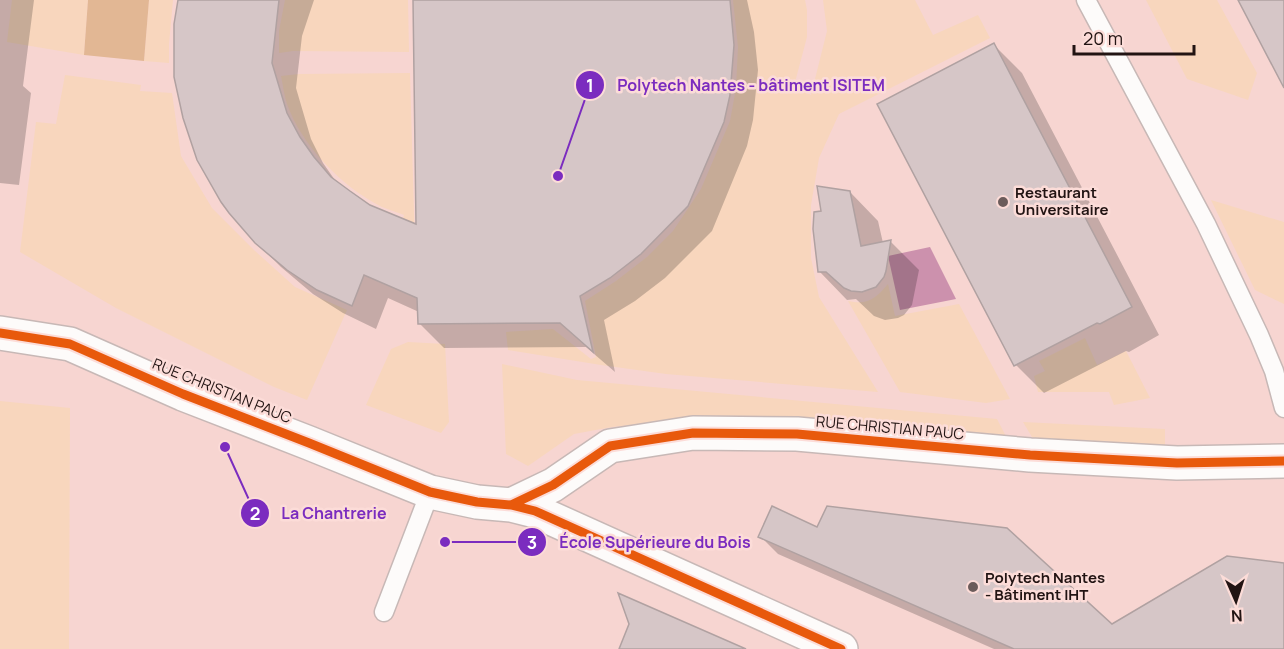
<svg xmlns="http://www.w3.org/2000/svg" width="1284" height="649" font-family="Manrope,sans-serif">
<style>
.built{fill:#f7d5d1}
.green{fill:#f8d6bd}
.forest{fill:#e2b794}
.water{fill:#cc91ad}
.shadow{fill:#0003}
.building{fill:#d6c6c7;stroke:#b0a1a1;stroke-width:1.5}
.lines{fill:none;stroke-linecap:round;stroke-linejoin:round}
.service-casing{stroke:#c7b8b6;stroke-width:21}
.minor-casing{stroke:#c7b8b6;stroke-width:36}
.service{stroke:#fdfbfa;stroke-width:18}
.minor{stroke:#fdfbfa;stroke-width:33}
.cycleway-casing{stroke:#fcdcd8;stroke-width:13}
.cycleway{stroke:#e8590c;stroke-width:9}
.poi-dot{fill:#6c5c5b;stroke:#fcdcd8;stroke-width:2}
.labels{text-anchor:middle;stroke-width:5;stroke-linejoin:round;paint-order:stroke}
.poi-label{font-size:15px;font-weight:bold;fill:#221413;stroke:#fcdcd8;text-anchor:start}
.street-label{font-size:15px;fill:#221413;stroke:#fcdcd8}
.leader{fill:none;stroke:#7b2cbf;stroke-width:2}
.callout-dot{fill:#7b2cbf;stroke:#fcdcd8;stroke-width:2}
.mark-label{font-size:18px;text-anchor:middle;font-weight:bold;fill:#fff}
.callout-label{font-size:16px;text-anchor:middle;font-weight:bold;fill:#7b2cbf;stroke:#fcdcd8;stroke-width:5;stroke-linejoin:round;paint-order:stroke}
</style>
<rect width="100%" height="100%" fill="#f4e2e0"/>
<path class="built" d="M0,0H1284V649H0Z"/>
<path class="green" d="M12,0H88L84,55L7,42Z
M149,0H173L169,44V63L144,61Z
M285,0H408L409,52L293,51L279,53V31Z
M733,0H805L807,10V37L794,86L811,95L827,31L823,0H915L933,35L978,15L990,38L839,114L819,158L811,205V258L819,297L878,392L666,374L601,365L508,350L506,332L553,329L591,359L596,357L585,301L616,281L647,257L673,231L701,189L730,121L736,88L738,47Z
M1146,0H1217L1257,73L1248,100L1187,79Z
M410,73L415,249L395,245L404,215C397,212 389,210 382,207C342,187 302,146 287,104C284,95 283,85 281,76L299,74Z
M65,75L141,85L140,91L172,93L181,156L212,208L254,250L295,287L347,310L307,400L274,387L116,308L20,252L36,122L56,124Z
M1211,200L1284,222V304L1255,290Z
M888,284L895,316L959,304L1010,399L986,403L900,392L848,301C869,305 875,299 888,284Z
M1085,338L1097,365L1126,351L1150,398L1114,405L1109,392H1038L1034,376L1045,371L1039,361Z
M408,342L445,344L449,422L441,433L366,405L391,349Z
M502,364L577,380L997,419L1011,446L690,419L612,427L574,434L528,466L506,454Z
M0,401L70,408L69,649H0Z
M1023,422L1165,429V455L1038,447Z"/>
<path class="forest" d="M88,0H149L144,61L84,55Z"/>
<path class="water" d="M930,247L956,299L900,310L888,256Z"/>
<path class="shadow" d="M0,0H34L23,86L31,93L19,185L0,183Z
M180,0H314L302,36L296,88L311,139L323,163L337,183L369,206L418,226L415,0H747L754,32L758,70L753,120L747,146L712,231L665,278L635,301L604,320L615,372L586,347L444,348L420,324L419,312L388,298L376,329L343,313L313,294L281,267L256,242Z
M994,45L1022,73L1159,335L1129,352L1126,351L1044,393L1016,365Z
M850,192L878,221L883,243L891,242L919,270L912,305L904,315L898,318L885,320L874,316L856,299L847,300L819,271L823,213Z
M818,529L1112,626L1284,565V649H994L778,554L760,536Z"/>
<path class="building" d="M178,0H279L272,63L287,113L300,137L314,157L331,177L350,191L370,205L416,224L413,0H730L734,45L730,95L724,122L688,206L641,254L610,278L580,296L593,352L560,323L418,324L417,298L364,275L352,306L317,290L287,270L255,243L229,213L221,202L197,160L183,118L174,77V24Z
M1238,0H1284V88Z
M994,43L1132,307L1100,324L1097,323L1014,366L877,104Z
M817,186L850,191L861,246L891,240L886,271L884,277L876,287L862,292L851,291L844,288L826,272H818L813,229L814,212L821,211Z
M772,506L817,527L827,506L1007,528L1112,624L1227,556L1284,563V649H1014L758,537Z
M618,593L746,649H619L629,624Z"/>
<g class="lines">
<defs>
<path id="service" d="M1086,0L1206,224L1259,335L1274,371L1284,408
M384,612L430,492"/>
<path id="minor" d="M0,333L70,344L183,394L309,443L430,492L477,502L511,505L535,511L841,649
M511,505L553,485L610,446L693,433L797,434L1030,455L1177,463L1284,461"/>
</defs>
<use href="#service" class="service-casing"/>
<use href="#minor" class="minor-casing"/>
<use href="#service" class="service"/>
<use href="#minor" class="minor"/>
<defs>
<path id="cycleway" d="M0,333L70,344L183,394L309,443L430,492L477,502L511,505L535,511L841,649
M511,505L553,485L610,446L693,433L797,434L1030,455L1177,463L1284,461"/>
</defs>
<use href="#cycleway" class="cycleway-casing"/>
<use href="#cycleway" class="cycleway"/>
</g>
<g class="poi-dot">
<circle cx="1003" cy="202" r="6"/>
<circle cx="973" cy="587" r="6"/>
</g>
<g class="labels">
<g class="poi-label">
<text x="1015" y="198">Restaurant<tspan x="1015" dy="17">Universitaire</tspan></text>
<text x="985" y="583">Polytech Nantes<tspan x="985" dy="17">- Bâtiment IHT</tspan></text>
</g>
<g class="street-label">
<text transform="translate(222 391) rotate(22)" y="5">RUE CHRISTIAN PAUC</text>
<text transform="translate(890 428) rotate(5)" y="5">RUE CHRISTIAN PAUC</text>
</g>
</g>
<path class="leader" d="M558 176L590 85M225 447L255 513M445 542L532 542"/>
<g class="callout-dot">
<circle cx="558" cy="176" r="6"/>
<circle cx="225" cy="447" r="6"/>
<circle cx="445" cy="542" r="6"/>
<circle cx="590" cy="85" r="15"/>
<circle cx="255" cy="513" r="15"/>
<circle cx="532" cy="542" r="15"/>
</g>
<g class="mark-label">
<text x="590" y="92">1</text>
<text x="255" y="520">2</text>
<text x="532" y="549">3</text>
</g>
<g class="callout-label">
<text x="751" y="91">Polytech Nantes - bâtiment ISITEM</text>
<text x="334" y="519">La Chantrerie</text>
<text x="655" y="548">École Supérieure du Bois</text>
</g>
<g transform="translate(1236 601) rotate(177)" stroke="#fcdcd8" stroke-width="4.5" paint-order="stroke">
<path d="M0-4.5L10 22L0 15L-10 22Z" fill="#221413"/>
<text y="-9" font-size="16" font-weight="bold" text-anchor="middle" fill="#221413">N</text>
</g>
<path d="M1074 45v9h120v-9" fill="none" stroke="#221413" stroke-width="3"/>
<text x="1083" y="45" font-size="18" fill="#221413" stroke="#fcdcd8" stroke-width="4.5" paint-order="stroke">20 m</text>
</svg>
